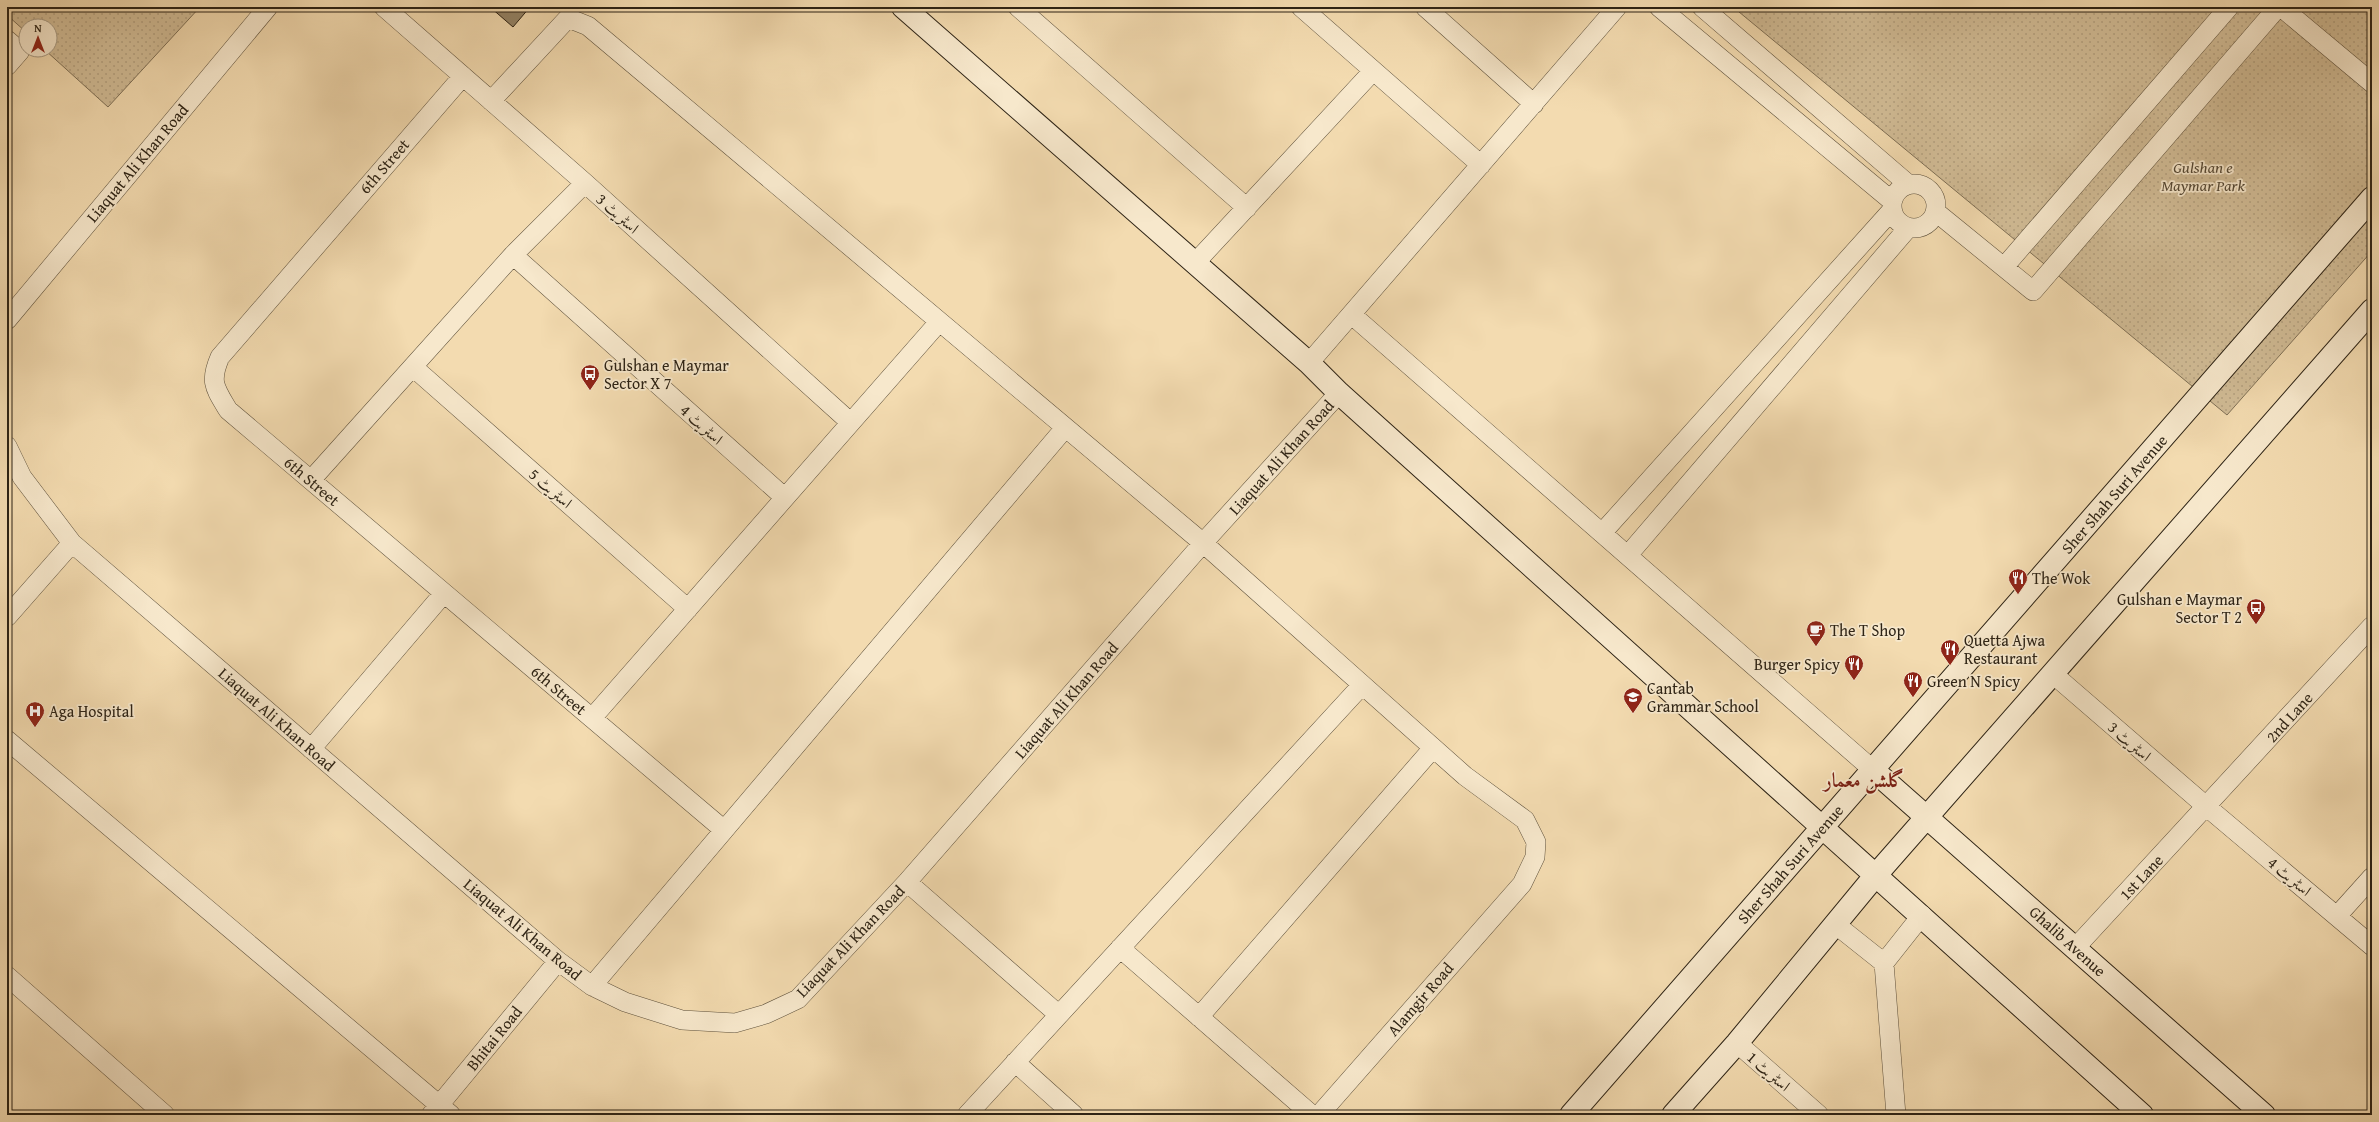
<svg xmlns="http://www.w3.org/2000/svg" width="2379" height="1122" font-family="'Gentium Book Plus',Amiri,serif">
<style>
.grass{fill:url(#grass-dots);stroke:#7f7056}
.building{fill:#948366;stroke:#2d2315}
.lines{fill:none;stroke-linecap:round;stroke-linejoin:round}
.street-casing{stroke:#5e513c;stroke-width:20}
.secondary-casing{stroke:#2d2315;stroke-width:24}
.street{stroke:#f7e8cc;stroke-width:19}
.secondary{stroke:#f7e8cc;stroke-width:22}
.labels{text-anchor:middle;stroke-width:3.5;stroke-linejoin:round;paint-order:stroke}
.street-label{font-size:16px;fill:#2d2315;stroke:#f7e8cc}
.park-label{font-size:16px;font-style:italic;fill:#564935;stroke:#f7e8cc}
.poi-label{font-size:16px;fill:#2d2315;stroke:#f7e8cc;text-anchor:start}
.district-label{font-size:20px;font-weight:bold;fill:#7a1f14;stroke:#f7e8cc}
</style>
<defs>
<pattern id="grass-dots" width="8" height="8" patternUnits="userSpaceOnUse"><rect width="8" height="8" fill="#d1bc96"/><path d="M2 2h.1M6 6h.1" fill="none" stroke="#b4a180" stroke-width="1.8" stroke-linecap="round"/></pattern>
</defs>
<rect width="100%" height="100%" fill="#f3dbb0"/>
<filter id="stains"><feTurbulence type="fractalNoise" baseFrequency=".005" numOctaves="4"/><feColorMatrix values="0 0 0 0 .2 0 0 0 0 .09 0 0 0 0 .02 0 0 0 .5 -.17"/></filter>
<radialGradient id="worn" r=".72"><stop offset=".6" stop-color="#630" stop-opacity="0"/><stop offset="1" stop-color="#630" stop-opacity=".3"/></radialGradient>
<path class="grass" d="M7,7H200L108,107L45,50H50V26H26V32L7,15Z
M1733,7H2372V251L2227,415Z"/>
<path class="building" d="M490,7H530L513,27Z"/>
<g class="lines">
<defs>
<path id="street" d="M384,7L585,183L850,422
M1018,7L1247,208
M1301,7L1481,165
M1425,7L1534,104
M1659,7L1892,201
M1702,7L1908,184
M2281,7L2372,83
M7,40L20,51L7,66
M463,76L220,357C209,382 215,388 228,410L724,830
M491,101L568,18L588,26L1203,543L1465,776L1525,820L1536,842L1535,857L1522,884L1319,1115
M1892 206a22 22 0 1 1 44 0a22 22 0 1 1-44 0Z
M1936,212L2033,291L2278,7
M513,255L784,497
M1195,263L1373,71
M2004,267L2229,7
M1352,315L1872,769
M7,320L268,7
M1309,363L1617,7
M413,367L688,609
M7,446L22,477L72,543L558,961L592,986L625,1002L682,1020L735,1023L766,1014L798,999L907,882L1203,543L1339,393
M311,480L513,255L585,183
M1602,533L1892,210
M1628,555L1908,228
M7,617L72,543
M2053,674L2207,807L2372,946
M592,718L939,322
M7,740L451,1115
M311,749L444,593
M907,882L1059,1015
M2337,916L2372,877
M1835,924L1884,963
M2076,947L2372,626
M1120,948L1312,1115
M7,976L165,1115
M592,986L1065,428
M1199,1017L1433,748
M1737,1043L1819,1115
M1015,1062L1074,1115
M431,1115L558,961
M967,1115L1362,685
M1896,1115L1884,963L1922,915"/>
<path id="secondary" d="M903,7L1309,363L1339,393L2142,1115
M1872,769L2264,1115
M1571,1115L2372,198
M1673,1115L1737,1043L1875,876L2372,310"/>
</defs>
<use href="#street" class="street-casing"/>
<use href="#secondary" class="secondary-casing"/>
<use href="#street" class="street"/>
<use href="#secondary" class="secondary"/>
</g>
<defs>
<symbol id="bus-pin" viewBox="-11 -11 22 30"><path d="M0 17L-7.5 6A9.5 9.5 0 1 1 7.5 6Z" fill="#8f2418" stroke="#f7e8cc"/><path d="M-5-6H5V4H4V6H2V4H-2V6H-4V4H-5ZM-3.5-4V0h7V-4ZM-3.5 1.2v1.5H-2V1.2ZM2 1.2v1.5H3.5V1.2Z" fill="#fff"/></symbol>
<symbol id="restaurant-pin" viewBox="-11 -11 22 30"><path d="M0 17L-7.5 6A9.5 9.5 0 1 1 7.5 6Z" fill="#8f2418" stroke="#f7e8cc"/><path d="M-5-6h1v4h1v-4h1v4h1v-4h1v5L-1.5 .5V6h-2V.5L-5-1ZM5-6V6H3V1.5H1.5Q1.5-4 5-6Z" fill="#fff"/></symbol>
<symbol id="cafe-pin" viewBox="-11 -11 22 30"><path d="M0 17L-7.5 6A9.5 9.5 0 1 1 7.5 6Z" fill="#8f2418" stroke="#f7e8cc"/><path d="M-5.5-4.5H6V0H3Q3 3.5 0 3.5H-2.5Q-5.5 3.5-5.5 0ZM3-3.2v2h1.7v-2ZM-6 4.5H4V6H-6Z" fill="#fff"/></symbol>
<symbol id="school-pin" viewBox="-11 -11 22 30"><path d="M0 17L-7.5 6A9.5 9.5 0 1 1 7.5 6Z" fill="#8f2418" stroke="#f7e8cc"/><path d="M0-5L7-2L0 1L-7-2ZM-4 1L0 2.5L4 1V4Q0 6-4 4Z" fill="#fff"/></symbol>
<symbol id="hospital-pin" viewBox="-11 -11 22 30"><path d="M0 17L-7.5 6A9.5 9.5 0 1 1 7.5 6Z" fill="#8f2418" stroke="#f7e8cc"/><path d="M-5-5h3v3.5h4V-5h3V5h-3V1.5h-4V5h-3Z" fill="#fff"/></symbol>
</defs>
<g fill-rule="evenodd">
<use href="#bus-pin" x="579" y="363" width="22" height="30"/>
<use href="#restaurant-pin" x="2007" y="567" width="22" height="30"/>
<use href="#bus-pin" x="2245" y="597" width="22" height="30"/>
<use href="#cafe-pin" x="1805" y="619" width="22" height="30"/>
<use href="#restaurant-pin" x="1939" y="638" width="22" height="30"/>
<use href="#restaurant-pin" x="1843" y="653" width="22" height="30"/>
<use href="#restaurant-pin" x="1902" y="670" width="22" height="30"/>
<use href="#school-pin" x="1622" y="686" width="22" height="30"/>
<use href="#hospital-pin" x="24" y="700" width="22" height="30"/>
</g>
<g class="labels">
<g class="street-label">
<text transform="translate(137 163) rotate(-50)" y="6">Liaquat Ali Khan Road</text>
<text transform="translate(384 166) rotate(-49)" y="6">6th Street</text>
<text transform="translate(618 213) rotate(42)" y="6">اسٹریٹ 3</text>
<text transform="translate(702 424) rotate(42)" y="6">اسٹریٹ 4</text>
<text transform="translate(1281 457) rotate(-48)" y="6">Liaquat Ali Khan Road</text>
<text transform="translate(312 481) rotate(40)" y="6">6th Street</text>
<text transform="translate(551 488) rotate(41)" y="6">اسٹریٹ 5</text>
<text transform="translate(2114 494) rotate(-49)" y="6">Sher Shah Suri Avenue</text>
<text transform="translate(559 690) rotate(40)" y="6">6th Street</text>
<text transform="translate(1066 700) rotate(-49)" y="6">Liaquat Ali Khan Road</text>
<text transform="translate(2289 717) rotate(-48)" y="6">2nd Lane</text>
<text transform="translate(277 719) rotate(41)" y="6">Liaquat Ali Khan Road</text>
<text transform="translate(2130 741) rotate(41)" y="6">اسٹریٹ 3</text>
<text transform="translate(1790 864) rotate(-49)" y="6">Sher Shah Suri Avenue</text>
<text transform="translate(2290 876) rotate(40)" y="6">اسٹریٹ 4</text>
<text transform="translate(2141 877) rotate(-47)" y="6">1st Lane</text>
<text transform="translate(523 929) rotate(40)" y="6">Liaquat Ali Khan Road</text>
<text transform="translate(850 941) rotate(-46)" y="6">Liaquat Ali Khan Road</text>
<text transform="translate(2068 941) rotate(42)" y="6">Ghalib Avenue</text>
<text transform="translate(1420 999) rotate(-49)" y="6">Alamgir Road</text>
<text transform="translate(494 1038) rotate(-51)" y="6">Bhitai Road</text>
<text transform="translate(1769 1071) rotate(41)" y="6">اسٹریٹ 1</text>
</g>
<g class="park-label">
<text x="2203" y="173">Gulshan e<tspan x="2203" dy="18">Maymar Park</tspan></text>
</g>
<g class="poi-label">
<text x="604" y="371">Gulshan e Maymar<tspan x="604" dy="18">Sector X 7</tspan></text>
<text x="2032" y="584">The Wok</text>
<text x="2242" y="605" text-anchor="end">Gulshan e Maymar<tspan x="2242" dy="18">Sector T 2</tspan></text>
<text x="1830" y="636">The T Shop</text>
<text x="1964" y="646">Quetta Ajwa<tspan x="1964" dy="18">Restaurant</tspan></text>
<text x="1840" y="670" text-anchor="end">Burger Spicy</text>
<text x="1927" y="687">Green N Spicy</text>
<text x="1647" y="694">Cantab<tspan x="1647" dy="18">Grammar School</tspan></text>
<text x="49" y="717">Aga Hospital</text>
</g>
<g class="district-label">
<text x="1864" y="787">گلشن معمار</text>
</g>
</g>
<rect width="2379" height="1122" fill="none" stroke="#f3dbb0" stroke-width="24"/>
<rect x="8" y="8" width="2363" height="1106" fill="none" stroke="#2d2315" stroke-width="2"/>
<rect x="12" y="12" width="2355" height="1098" fill="none" stroke="#2d2315"/>
<g transform="translate(38 38)"><circle r="19" fill="#f7e8cc" stroke="#a69983"/>
<path d="M0-3L7 15L0 10L-7 15Z" fill="#8f2418"/>
<text y="-6" font-size="11" font-weight="bold" text-anchor="middle" fill="#2d2315">N</text>
</g>
<rect width="100%" height="100%" filter="url(#stains)"/>
<rect width="100%" height="100%" fill="url(#worn)"/>
</svg>
